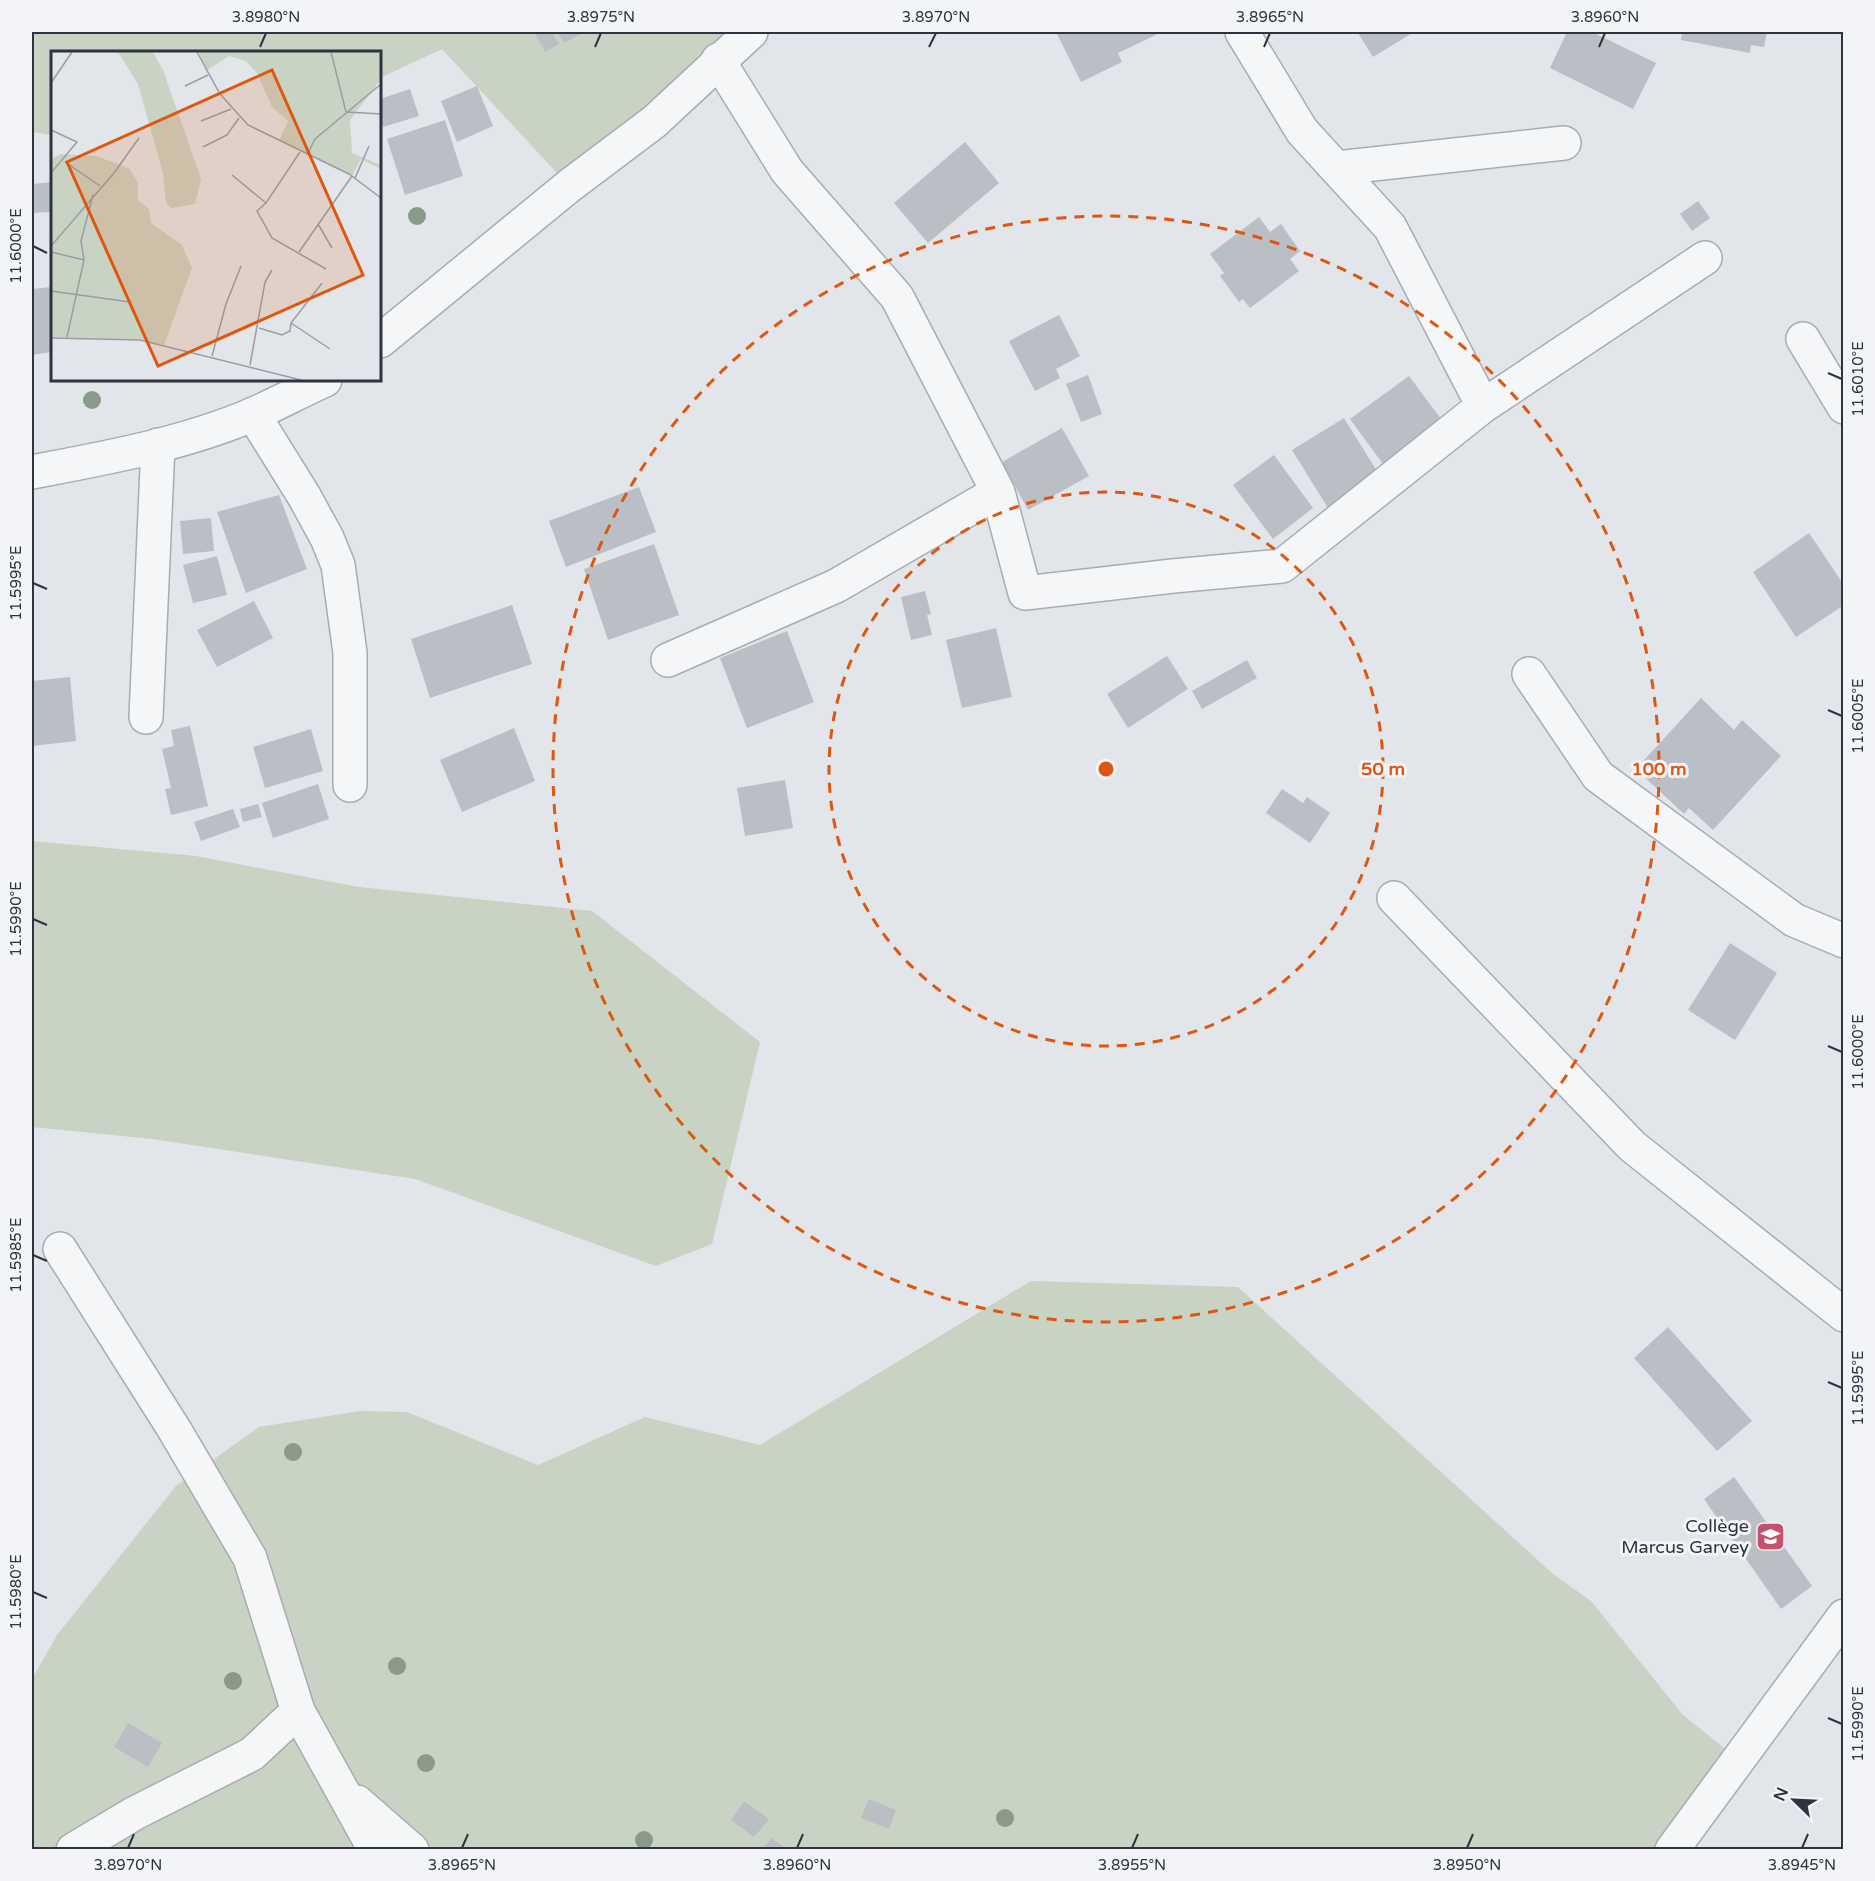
<svg xmlns="http://www.w3.org/2000/svg" width="1875" height="1881" font-family="'Varela Round',sans-serif">
<style>
.green{fill:#c9d3c4}
.building{fill:#babfc6}
.lines{fill:none;stroke-linecap:round;stroke-linejoin:round}
.minor-casing{stroke:#a7acb3;stroke-width:36}
.tertiary-casing{stroke:#a7acb3;stroke-width:36}
.minor{stroke:#f5f6f8;stroke-width:33}
.tertiary{stroke:#f5f6f8;stroke-width:33}
.tree{fill:#8a9989}
.ticks{fill:none;stroke:#2b3440;stroke-width:2}
.ring{fill:none;stroke:#df570f;stroke-width:3;stroke-dasharray:10 8}
.labels{text-anchor:middle;stroke-width:6;stroke-linejoin:round;paint-order:stroke}
.poi-label{font-size:18px;fill:#2b3440;stroke:#f2f4f7;text-anchor:end}
.inset-road{fill:none;stroke:#999ea5;stroke-width:1.5}
.view{fill:#df570f;fill-opacity:0.15;stroke:#df570f;stroke-width:3}
.inset-edge{fill:none;stroke:#2b3440;stroke-width:3}
.centre{fill:#df570f;stroke:#f2f4f7;stroke-width:3}
.ring-label{font-size:18px;text-anchor:middle;font-weight:bold;fill:#df570f;stroke:#f2f4f7;stroke-width:6;stroke-linejoin:round;paint-order:stroke}
.neatline{fill:none;stroke:#2b3440;stroke-width:2}
.ticks-label{font-size:15px;text-anchor:middle;fill:#2b3440}
</style>
<rect width="100%" height="100%" fill="#e2e5e9"/>
<path class="green" d="M32,32H742L569,186L442,49L380,78V52H52V135L32,132Z
M32,841L196,856L359,887L592,911L760,1042L712,1244L656,1266L415,1179L152,1139L32,1127Z
M1031,1281L1238,1287L1553,1574L1591,1601L1683,1715L1738,1759L1672,1849L32,1850V1679L57,1635L176,1486L259,1427L360,1411L407,1412L538,1465L645,1417L760,1445Z"/>
<path class="building" d="M534,32H552L559,44L545,52Z
M557,32H584L564,43Z
M1056,32H1162L1118,53L1122,62L1081,82Z
M1359,32H1414L1373,57L1358,33Z
M1567,32H1592L1656,63L1633,109L1550,68Z
M1682,32H1767L1764,47L1751,45L1750,53L1681,40Z
M477,86L493,126L457,142L441,101Z
M410,89L419,116L383,127L380,116V99Z
M445,120L463,176L405,195L387,139Z
M965,142L999,183L928,243L894,203Z
M52,182V212L32,213V184Z
M1698,201L1710,218L1692,231L1680,214Z
M1259,217L1270,232L1281,224L1300,251L1290,259L1299,271L1250,308L1243,299L1239,302L1220,276L1224,273L1210,254Z
M52,287V352L32,355V289Z
M1059,315L1080,356L1056,369L1060,378L1035,391L1009,341Z
M1088,375L1102,414L1081,422L1066,384Z
M1409,376L1450,431L1391,475L1350,419Z
M1344,418L1380,476L1328,508L1292,450Z
M1062,428L1089,476L1028,510L1002,462Z
M1274,455L1313,508L1273,539L1233,485Z
M639,487L656,532L566,567L549,521Z
M279,495L307,569L246,593L217,512Z
M211,518L214,551L183,554L180,521Z
M1809,533L1844,585V605L1796,637L1753,572Z
M654,544L679,615L608,640L584,569Z
M217,556L227,595L193,603L183,565Z
M925,591L931,614L927,615L932,635L911,640L901,597Z
M254,601L273,638L217,667L197,630Z
M512,605L532,664L430,698L411,639Z
M996,628L1012,697L962,708L946,640Z
M787,631L814,702L747,728L720,658Z
M1167,656L1188,689L1128,728L1107,694Z
M1247,660L1257,678L1202,709L1192,691Z
M70,677L76,741L32,746V681Z
M1701,698L1734,730L1742,720L1781,756L1713,830L1689,808L1684,814L1636,769Z
M190,726L208,806L171,815L165,789L171,788L162,749L174,746L171,730Z
M514,728L535,781L462,812L440,760Z
M311,729L323,771L265,788L253,747Z
M785,780L793,828L745,836L737,788Z
M318,784L329,819L273,838L262,803Z
M1282,789L1303,803L1307,797L1330,813L1310,843L1266,813Z
M258,804L262,817L243,822L240,809Z
M233,809L240,827L201,841L194,822Z
M1730,943L1777,973L1735,1040L1688,1010Z
M1668,1327L1752,1421L1717,1451L1634,1358Z
M1734,1477L1812,1586L1781,1609L1704,1499Z
M128,1723L162,1743L148,1767L114,1747Z
M869,1799L896,1810L889,1829L861,1818Z
M744,1801L769,1819L754,1837L731,1820Z
M771,1838L788,1850H763Z"/>
<g class="lines">
<defs>
<path id="minor" d="M1242,32L1302,131L1390,227L1483,406
M1337,168L1564,143
M1803,339L1844,407
M253,414L304,496L327,538L338,565L350,653V785
M998,492L1025,593L1173,576L1282,566L1483,406L1705,258
M668,660L836,586L998,492L897,297L787,171L718,60
M1529,674L1598,776L1794,920L1844,941
M146,717L158,445
M1394,898L1632,1146L1844,1315
M60,1249L174,1429L250,1558L298,1711L375,1850
M357,1802L412,1850
M73,1850L135,1813L252,1754L298,1711"/>
<path id="tertiary" d="M380,341L569,186L654,122L751,32
M32,472C106,458 184,444 254,414C278,403 301,391 325,380
M1672,1850L1844,1616"/>
</defs>
<use href="#minor" class="minor-casing"/>
<use href="#tertiary" class="tertiary-casing"/>
<use href="#minor" class="minor"/>
<use href="#tertiary" class="tertiary"/>
</g>
<g class="tree">
<circle cx="417" cy="216" r="9"/>
<circle cx="92" cy="400" r="9"/>
<circle cx="293" cy="1452" r="9"/>
<circle cx="397" cy="1666" r="9"/>
<circle cx="233" cy="1681" r="9"/>
<circle cx="426" cy="1763" r="9"/>
<circle cx="1005" cy="1818" r="9"/>
<circle cx="644" cy="1840" r="9"/>
</g>
<path class="ticks" d="M260,47L266,33M595,47L601,33M929,47L936,33M1264,47L1270,33M1599,47L1605,33M33,246L47,253M1828,373L1842,379M33,583L47,589M1828,710L1842,716M33,919L47,925M1828,1046L1842,1052M33,1255L47,1261M1828,1382L1842,1388M33,1592L47,1598M1828,1718L1842,1724M128,1848L134,1834M462,1848L468,1834M797,1848L803,1834M1132,1848L1138,1834M1467,1848L1473,1834M1802,1848L1808,1834"/>
<g class="ring">
<circle cx="1106" cy="769" r="277"/>
<circle cx="1106" cy="769" r="553"/>
</g>
<defs>
<symbol id="school-square" viewBox="-11 -11 22 22"><rect x="-9" y="-9" width="18" height="18" rx="4" fill="#c5516a" stroke="#f2f4f7"/><path d="M0-5L7-2L0 1L-7-2ZM-4 1L0 2.5L4 1V4Q0 6-4 4Z" fill="#fff"/></symbol>
</defs>
<g fill-rule="evenodd">
<use href="#school-square" x="1754" y="1520" width="33" height="33"/>
</g>
<g class="labels">
<g class="poi-label">
<text x="1749" y="1532">Collège<tspan x="1749" dy="21">Marcus Garvey</tspan></text>
</g>
</g>
<g transform="translate(51 51)">
<rect width="330" height="330" fill="#e2e5e9"/>
<path d="M67,1H102L112,19L150,128L144,153L120,157L115,152L112,122L87,33ZM148,1H330V28L299,69L301,102L330,114V118L310,108L301,125L228,90L237,70L221,56L206,22L195,10L178,5L155,20ZM10,103L45,105L78,117L87,132V149L98,158L100,172L131,194L141,217L113,294L89,289L0,287V108Z" fill="#c9d3c4"/>
<path class="inset-road" d="M146,1L169,43L197,74L298,123L330,147M280,1L295,61M0,32L21,1M134,35L157,24M296,61L330,63M150,70L180,58M0,79L26,91L0,122M152,96L176,84L188,67M256,104L264,88L330,33M14,111L49,135M181,124L215,152L249,101M304,127L318,95M215,152L206,160L221,187L275,218M267,173L281,197M0,195L63,122L88,87M0,201L33,209M248,201L301,125M0,240L79,251M240,272L279,298M208,277L231,284L239,280L240,272L271,232M16,286L33,209L30,190L42,144M0,287L89,289L250,329M161,305L175,253L190,215M199,314L214,231L221,219"/>
<path class="view" d="M221,19L312,224L107,315L16,111Z"/>
<rect width="330" height="330" class="inset-edge"/>
</g>
<circle cx="1106" cy="769" r="9" class="centre"/>
<g class="ring-label">
<text x="1383" y="775">50 m</text>
<text x="1659" y="775">100 m</text>
</g>
<rect width="1875" height="1881" fill="none" stroke="#f2f4f7" stroke-width="66"/>
<g transform="translate(1794 1800) rotate(294)" stroke="#f2f4f7" stroke-width="4.5" paint-order="stroke">
<path d="M0-4.5L10 22L0 15L-10 22Z" fill="#2b3440"/>
<text y="-9" font-size="16" font-weight="bold" text-anchor="middle" fill="#2b3440">N</text>
</g>
<rect x="33" y="33" width="1809" height="1815" class="neatline"/>
<g class="ticks-label">
<text x="266" y="22">3.8980°N</text>
<text x="601" y="22">3.8975°N</text>
<text x="936" y="22">3.8970°N</text>
<text x="1270" y="22">3.8965°N</text>
<text x="1605" y="22">3.8960°N</text>
<text transform="translate(16 246) rotate(-90)" y="5">11.6000°E</text>
<text transform="translate(1858 379) rotate(-90)" y="5">11.6010°E</text>
<text transform="translate(16 583) rotate(-90)" y="5">11.5995°E</text>
<text transform="translate(1858 716) rotate(-90)" y="5">11.6005°E</text>
<text transform="translate(16 919) rotate(-90)" y="5">11.5990°E</text>
<text transform="translate(1858 1052) rotate(-90)" y="5">11.6000°E</text>
<text transform="translate(16 1255) rotate(-90)" y="5">11.5985°E</text>
<text transform="translate(1858 1388) rotate(-90)" y="5">11.5995°E</text>
<text transform="translate(16 1592) rotate(-90)" y="5">11.5980°E</text>
<text transform="translate(1858 1724) rotate(-90)" y="5">11.5990°E</text>
<text x="128" y="1870">3.8970°N</text>
<text x="462" y="1870">3.8965°N</text>
<text x="797" y="1870">3.8960°N</text>
<text x="1132" y="1870">3.8955°N</text>
<text x="1467" y="1870">3.8950°N</text>
<text x="1802" y="1870">3.8945°N</text>
</g>
</svg>
